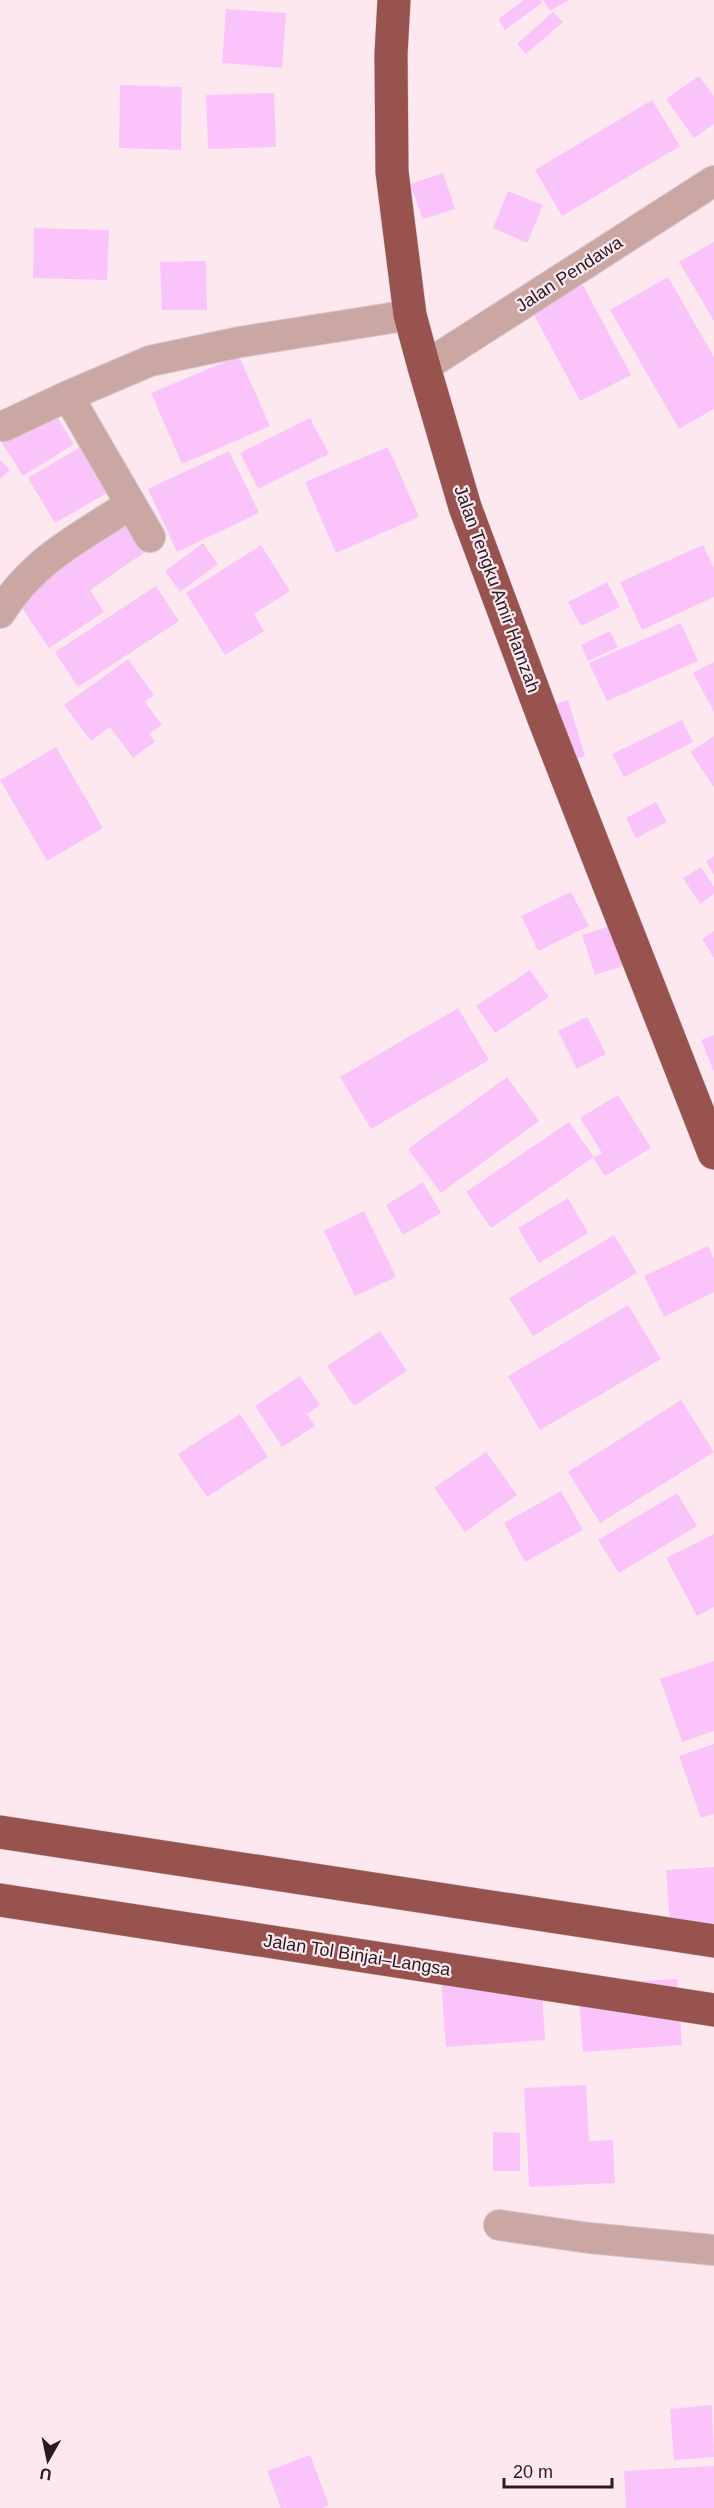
<svg xmlns="http://www.w3.org/2000/svg" width="714" height="2508" font-family="Arial,sans-serif">
<style>
.building{fill:#fac4fb}
.lines{fill:none;stroke-linecap:round;stroke-linejoin:round}
.street-casing{stroke:#d7c3ca;stroke-width:32}
.highway-casing{stroke:#d7c3ca;stroke-width:34}
.street{stroke:#caa7a3;stroke-width:30}
.highway{stroke:#99534f;stroke-width:33}
.labels{text-anchor:middle;stroke-width:4.5;stroke-linejoin:round;paint-order:stroke}
.street-label{font-size:18px;fill:#271d21;stroke:#fee8ef}
</style>
<rect width="100%" height="100%" fill="#fee8ef"/>
<path class="building" d="M524,0H540L542,3L505,30L498,19Z
M543,0H569L550,11Z
M226,9L286,13L282,68L222,63Z
M553,12L563,22L526,54L517,44Z
M699,76L714,96V124L694,138L666,99Z
M120,85L182,87L181,150L119,148Z
M274,93L276,147L208,149L206,95Z
M652,100L680,146L562,216L535,170Z
M443,173L455,209L423,219L410,184Z
M508,191L543,205L527,243L493,228Z
M34,228L109,230L107,280L33,278Z
M714,242V321L679,262Z
M206,261L207,310H162L160,262Z
M668,277L714,357V409L679,429L610,310Z
M583,285L631,375L580,401L532,311Z
M239,356L270,426L182,464L151,393Z
M52,409L74,444L23,476L0,440Z
M310,418L329,454L258,489L240,453Z
M87,443L114,489L55,523L28,478Z
M388,447L419,517L336,553L305,482Z
M229,451L259,513L177,552L148,489Z
M0,460L10,470L0,479Z
M129,515L151,548L90,590L104,612L49,648L20,605L33,597L24,584Z
M203,543L218,564L180,592L165,571Z
M261,545L290,591L254,614L264,631L225,655L186,593Z
M703,545L714,568V597L642,630L620,582Z
M607,582L620,607L581,626L568,602Z
M156,586L179,621L78,687L55,652Z
M681,623L698,661L607,701L589,663Z
M610,631L618,647L588,661L581,645Z
M128,659L154,695L145,702L162,725L149,734L155,742L133,758L110,727L91,741L64,705Z
M714,662V712L693,673Z
M568,700L585,756L568,761L551,705Z
M682,720L693,742L624,777L612,754Z
M714,736V787L690,752Z
M56,747L103,828L47,861L0,780Z
M656,802L667,822L636,838L626,818Z
M714,856V875L706,861Z
M701,867L714,887V894L700,904L683,878Z
M571,892L589,926L538,951L521,916Z
M610,926L623,966L595,975L582,935Z
M714,931V958L702,939Z
M530,970L549,997L495,1033L476,1006Z
M458,1008L489,1060L371,1129L340,1077Z
M587,1017L606,1054L577,1069L558,1031Z
M714,1035V1072L701,1040Z
M507,1077L539,1121L441,1193L408,1149Z
M618,1095L651,1148L605,1176L593,1158L602,1153L580,1118Z
M569,1122L594,1157L491,1228L466,1192Z
M423,1182L441,1213L403,1235L386,1205Z
M568,1198L588,1233L539,1263L518,1228Z
M364,1211L396,1277L355,1296L324,1231Z
M614,1235L637,1273L533,1336L509,1298Z
M708,1246L714,1259V1292L664,1317L644,1276Z
M628,1305L661,1359L540,1430L508,1376Z
M380,1331L407,1371L354,1406L327,1366Z
M300,1376L320,1405L307,1414L315,1426L282,1447L255,1406Z
M681,1400L714,1452L600,1523L568,1472Z
M240,1414L268,1457L207,1497L178,1454Z
M486,1452L517,1495L465,1532L434,1488Z
M561,1491L583,1530L525,1562L504,1523Z
M677,1493L697,1526L619,1573L598,1540Z
M714,1534V1607L697,1616L666,1558Z
M714,1661V1731L682,1742L660,1679Z
M714,1744V1814L701,1818L679,1756Z
M714,1867V1933L671,1936L666,1870Z
M541,1974L545,2040L446,2047L441,1981Z
M677,1979L682,2045L583,2052L578,1985Z
M586,2085L589,2141L613,2140L615,2183L529,2187L524,2088Z
M493,2132L520,2133V2171H493Z
M712,2405L714,2457L674,2460L670,2409Z
M310,2455L329,2505L322,2508H281L267,2471Z
M714,2466V2508H626L624,2471Z"/>
<g class="lines">
<defs>
<path id="street" d="M424,367L714,181
M68,396L150,537
M4,426L68,396L150,361L240,342L410,315
M0,613C34,559 79,538 131,504
M499,2225L589,2238L714,2250"/>
<path id="highway" d="M394,0L391,54L392,172L410,315L424,367L465,507L544,719L714,1153
M0,1832L714,1941
M0,1900L714,2010"/>
</defs>
<use href="#street" class="street-casing"/>
<use href="#highway" class="highway-casing"/>
<use href="#street" class="street"/>
<use href="#highway" class="highway"/>
</g>
<g class="labels">
<g class="street-label">
<text transform="translate(569 274) rotate(-33)" y="6">Jalan Pendawa</text>
<text transform="translate(497 589) rotate(70)" y="6">Jalan Tengku Amir Hamzah</text>
<text transform="translate(357 1955) rotate(9)" y="6">Jalan Tol Binjai–Langsa</text>
</g>
</g>
<g transform="translate(48 2460) rotate(189)" stroke="#fee8ef" stroke-width="4.5" paint-order="stroke">
<path d="M0-4.5L10 22L0 15L-10 22Z" fill="#271d21"/>
<text y="-9" font-size="16" font-weight="bold" text-anchor="middle" fill="#271d21">U</text>
</g>
<path d="M504 2478v9h108v-9" fill="none" stroke="#271d21" stroke-width="3"/>
<text x="513" y="2478" font-size="18" fill="#271d21" stroke="#fee8ef" stroke-width="4.5" paint-order="stroke">20 m</text>
</svg>
